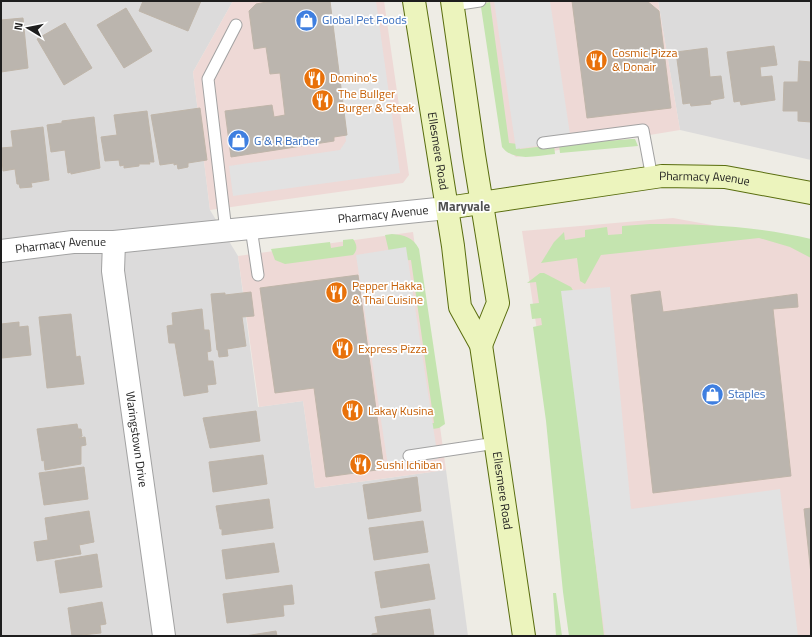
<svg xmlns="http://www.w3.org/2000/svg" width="812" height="637" font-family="'Titillium Web',sans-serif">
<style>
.residential{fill:#dcdbdb}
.commercial{fill:#eed9d6}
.grass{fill:#c4e4af}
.parking{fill:#e2e2e2}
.building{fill:#bbb5ae;stroke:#bfb5a9}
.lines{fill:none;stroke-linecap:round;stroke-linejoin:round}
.lane-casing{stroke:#a2a2a2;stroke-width:13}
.street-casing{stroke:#a2a2a2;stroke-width:24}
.secondary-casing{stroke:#596d0e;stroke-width:24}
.lane{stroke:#fff;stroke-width:11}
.street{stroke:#fff;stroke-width:22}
.secondary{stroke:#ecf4bd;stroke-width:22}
.labels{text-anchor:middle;stroke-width:3.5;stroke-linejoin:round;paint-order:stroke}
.shop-label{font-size:12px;fill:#366cbe;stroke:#fff;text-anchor:start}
.food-label{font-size:12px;fill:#c56008;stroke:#fff;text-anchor:start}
.street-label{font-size:12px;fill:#1e1e1e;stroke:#fff}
.neighbourhood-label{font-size:13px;font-weight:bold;fill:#515151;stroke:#fff}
</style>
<rect width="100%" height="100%" fill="#eeece5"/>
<path class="residential" d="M1,1H233L193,72L210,210L238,256L258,407L303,401L315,488L446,470L468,636H1Z
M658,1H811V160L680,130Z"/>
<path class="commercial" d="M233,1H384L409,175L403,183L210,210L193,72Z
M484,1H658L680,130L516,157L503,145Z
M673,218L811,243V636H583L522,231Z
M413,232L446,470L315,488L303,401L259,407L238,256Z"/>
<path class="grass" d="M490,2L509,143L518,144L520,149L554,145L555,154C538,155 514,163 502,147L481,7L485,3Z
M631,139H635L638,146L560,153L559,145Z
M650,224C704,224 758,226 811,239V258L790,247L759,238L601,255L585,284L580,281L577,258L541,263L554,242L564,232L565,240L585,237V230L607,227L608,235L622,234V226Z
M392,234C404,235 413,237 419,249L445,424L439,428L426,430L420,424L434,423L411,260L398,261L389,252L385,235Z
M353,239C357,244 358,250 353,255L285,264L275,260L271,249L330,242L331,248L343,246V240Z
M540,273H544L571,287L574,292L564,293L604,636H569L563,592L546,421L533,327L542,325L541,318L532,319L530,304L539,303L536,282L527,283Z
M553,593H556L562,636H556Z"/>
<path class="parking" d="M327,1H376L400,173L233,196L229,166L340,150L346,141Z
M494,1H550L571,141L516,149Z
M406,247L438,459L388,466L356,255Z
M610,287L631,509L780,489L798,636H605L561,291Z"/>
<path class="building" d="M143,1H201L188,31L139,11Z
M272,1H330L347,135L334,137V141L231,157L225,111L272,105L274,117L285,115L280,73L270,74L266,47L254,49L249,11L256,4Z
M572,1H647L659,11L671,108L587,118Z
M126,8L152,51L124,68L97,25Z
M23,18L28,68L1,72V20Z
M65,23L92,68L64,85L37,39Z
M774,46L777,65L760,67L761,77L772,76L775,100L741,105L740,101L734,102L727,52Z
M707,48L710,77L721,76L724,98L713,100L710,101L711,104L691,106L690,103L683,104L676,52Z
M799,61L811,62V122L798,121V111H783L784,82H798Z
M200,108L207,160L188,163V167L178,169L177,164L174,165V163L160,165L151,115Z
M147,111L154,162H149L150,164H139V166L124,168V165L120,166L119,160L105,161L101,137L117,135L114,115Z
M94,117L100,168L71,174V172L68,173L65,150L51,152L47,125L62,123V121Z
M43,127L49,180L31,183L32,187L20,188L19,184H17L15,169L3,171L1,148L13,147L11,131Z
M358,275L384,469L326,477L314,388L275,393L260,288Z
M660,291L663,312L797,294L798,307L773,309L791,476L653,493L631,295Z
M251,292L254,316L242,317L246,346L227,349L228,356L219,357L218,350H217L211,294L225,293V295Z
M202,309L204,330H209L211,351L207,352L208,361H213L216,384L207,385L208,392L184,396L175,343H169L167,326L173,325L172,313Z
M71,314L76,357L80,356L84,384L47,388L39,317Z
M19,322V327L28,326L31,355L2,358L1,324Z
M256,411L260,441L210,448L203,418Z
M77,424L78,429H81L82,436L79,438L85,437L86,445L81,446V464L45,470L44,460L42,461L37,429Z
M263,455L267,484L213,492L209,462Z
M84,467L88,499L44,505L39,473Z
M417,477L421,511L368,519L363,485Z
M269,499L273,528L222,535V529H220L216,506Z
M811,508V574L804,509Z
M89,511L94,542L79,545L81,554L37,561L34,542L48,540L45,518Z
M423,521L428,552L374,560L369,528Z
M274,543L279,572L226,579L222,550Z
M97,554L102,587L60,593L55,561Z
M429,564L435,599L381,608L375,572Z
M292,585L294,604L283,605L284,616L227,623L223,594Z
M102,602L106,624L100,625L101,633L72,636L68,608Z
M430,609L434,636H372V634L378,633L375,617Z
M276,631L277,636H245Z"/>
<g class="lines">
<defs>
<path id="lane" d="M453,5L480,1
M543,143L643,130L652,178
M251,228L258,275
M226,231L208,79L236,25
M409,456L496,443"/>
<g id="street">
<path id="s1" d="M114,242L113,271L164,636"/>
<path id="s2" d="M1,251L73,242H114L447,208"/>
</g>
<g id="secondary">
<path id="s3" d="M414,1L453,246L460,307L481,345L524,636"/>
<path d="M452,1L474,155L498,303L481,345"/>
<path id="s4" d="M447,208L662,176L725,177L811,193"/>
</g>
</defs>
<use href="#lane" class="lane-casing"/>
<use href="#street" class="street-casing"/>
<use href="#secondary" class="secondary-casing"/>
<use href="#lane" class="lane"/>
<use href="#street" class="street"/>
<use href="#secondary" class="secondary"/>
</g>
<defs>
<symbol id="shop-disc" viewBox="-11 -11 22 22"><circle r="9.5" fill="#3f7fe0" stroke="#fff"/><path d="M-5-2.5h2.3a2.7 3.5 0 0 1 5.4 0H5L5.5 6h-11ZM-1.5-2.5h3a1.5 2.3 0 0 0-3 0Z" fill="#fff"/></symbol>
<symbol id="restaurant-disc" viewBox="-11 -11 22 22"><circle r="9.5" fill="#e8710a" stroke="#fff"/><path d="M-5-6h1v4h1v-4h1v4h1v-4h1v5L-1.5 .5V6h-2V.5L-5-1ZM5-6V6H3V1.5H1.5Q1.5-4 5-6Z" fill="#fff"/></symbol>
</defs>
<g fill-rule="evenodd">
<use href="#shop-disc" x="294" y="8" width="25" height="25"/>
<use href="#restaurant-disc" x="584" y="48" width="25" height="25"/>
<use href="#restaurant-disc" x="302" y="66" width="25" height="25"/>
<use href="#restaurant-disc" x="310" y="88" width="25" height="25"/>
<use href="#shop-disc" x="226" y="128" width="25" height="25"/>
<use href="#restaurant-disc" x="324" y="280" width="25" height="25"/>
<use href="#restaurant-disc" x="330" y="336" width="25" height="25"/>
<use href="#shop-disc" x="700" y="382" width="25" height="25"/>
<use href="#restaurant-disc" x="340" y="398" width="25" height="25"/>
<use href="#restaurant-disc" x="348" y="452" width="25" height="25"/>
</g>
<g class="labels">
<g class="shop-label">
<text x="322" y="24">Global Pet Foods</text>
<text x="254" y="145">G &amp; R Barber</text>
<text x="728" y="398">Staples</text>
</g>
<g class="food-label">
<text x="612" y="57">Cosmic Pizza<tspan x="612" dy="14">&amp; Donair</tspan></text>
<text x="330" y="82">Domino's</text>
<text x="338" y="98">The Bullger<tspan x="338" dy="14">Burger &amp; Steak</tspan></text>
<text x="352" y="290">Pepper Hakka<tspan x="352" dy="14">&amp; Thai Cuisine</tspan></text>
<text x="358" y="353">Express Pizza</text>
<text x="368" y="415">Lakay Kusina</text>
<text x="376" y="469">Sushi Ichiban</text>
</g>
<g class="street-label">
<text dy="4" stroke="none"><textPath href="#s3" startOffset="152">Ellesmere Road</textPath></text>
<text dy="4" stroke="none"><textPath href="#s4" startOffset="260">Pharmacy Avenue</textPath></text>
<text dy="4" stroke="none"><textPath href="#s2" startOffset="384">Pharmacy Avenue</textPath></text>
<text dy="4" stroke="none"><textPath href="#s2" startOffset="60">Pharmacy Avenue</textPath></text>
<text dy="4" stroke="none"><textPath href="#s1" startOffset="199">Waringstown Drive</textPath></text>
<text dy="4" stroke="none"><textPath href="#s3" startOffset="500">Ellesmere Road</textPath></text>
</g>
<g class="neighbourhood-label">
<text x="464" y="211">Maryvale</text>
</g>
</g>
<rect width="812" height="637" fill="none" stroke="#1e1e1e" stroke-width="4"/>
<g transform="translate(28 28) rotate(280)" stroke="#ffffff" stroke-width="3" paint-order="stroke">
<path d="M0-3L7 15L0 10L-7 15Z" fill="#1e1e1e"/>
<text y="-6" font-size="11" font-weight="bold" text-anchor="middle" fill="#1e1e1e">N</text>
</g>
</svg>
